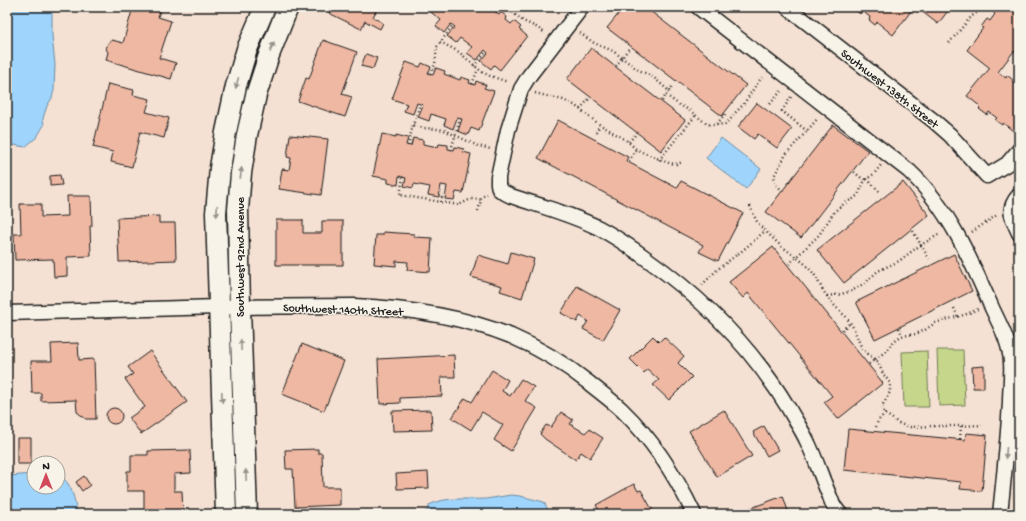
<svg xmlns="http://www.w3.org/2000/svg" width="1026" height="521" font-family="'Gochi Hand',sans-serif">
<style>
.green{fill:#c6d78c;stroke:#717a54}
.water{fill:#9fd5fd;stroke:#6b8ba3}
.building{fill:#efb8a3;stroke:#1c1c1c}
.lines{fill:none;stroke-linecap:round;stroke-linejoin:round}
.street-casing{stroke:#1c1c1c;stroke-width:17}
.secondary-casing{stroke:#1c1c1c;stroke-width:23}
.path{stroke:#1c1c1c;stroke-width:2.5;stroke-dasharray:1 3;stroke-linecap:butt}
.street{stroke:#f7f3e8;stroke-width:14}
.secondary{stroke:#f7f3e8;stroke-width:20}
.oneway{fill:#94928c}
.labels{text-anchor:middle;stroke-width:3;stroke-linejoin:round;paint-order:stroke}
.street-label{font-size:12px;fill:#1c1c1c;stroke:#f7f3e8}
</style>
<rect width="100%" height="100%" fill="#f5e1d3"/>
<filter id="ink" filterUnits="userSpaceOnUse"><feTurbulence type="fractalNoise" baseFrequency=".025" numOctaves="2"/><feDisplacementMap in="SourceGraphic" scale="8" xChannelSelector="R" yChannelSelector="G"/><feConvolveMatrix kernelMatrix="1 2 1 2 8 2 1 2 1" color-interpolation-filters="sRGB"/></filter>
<g filter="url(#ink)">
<path class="green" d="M937,350H963L965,405L939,406Z
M927,351L929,407H904L902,352Z"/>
<path class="water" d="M7,7H52V36L55,65L54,90L52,98L47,106L43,118L44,125L37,137L25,147L14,145L7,147Z
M721,138L761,169L746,189L706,158Z
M34,474V487H58V474C72,482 75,500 77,514H7V476Z
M511,495L520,496L544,502L550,514H418L429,510V505C446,496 467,500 486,499C494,498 503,496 511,495Z"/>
<path class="building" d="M133,7H161L158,17L171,21L159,58L176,63L171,79L106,60L108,52L106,49L108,43L112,40L123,43Z
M332,7H378L373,17L383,23L380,29L365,21L361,29L329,13Z
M431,7H490L499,15L501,12L507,17L506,20L511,24L514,21L521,27L519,29L527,36L500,70L494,65L491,69L481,61L488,53L485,50L477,60L467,53L472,47L460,38L456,43L447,36L455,27L451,24L444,33L436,26L441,20L428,10Z
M624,7H645L746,85L722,116L607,28Z
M854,7H914L893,35L877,22L875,25L869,20L870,17L862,11L860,14L853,8Z
M916,7H955L953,10L950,8L938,24Z
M997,7H1019V51L1017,54L1014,51L998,72L1006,78L1007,75L1013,80L1012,82L1019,88V131L1017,134L1003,123L1002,125L995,120L997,118L989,112L987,115L979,109L981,107L967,96L990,68L967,50L983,28L981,27L987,19L990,21L995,14L993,12Z
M323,40L357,52L342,94L352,97L345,117L298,101L306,78L309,79Z
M591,48L685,120L661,151L567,79Z
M366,54L377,58L373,69L361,66Z
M406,62L420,67L422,63L431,67L428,73L433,75L436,68L445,71L444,74L460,80L461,77L470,80L469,83L475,85L476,81L486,85L484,88L494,91L479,131L471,128L468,135L458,131L462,119L457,118L453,129L444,125L446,119L431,114L429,121L418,117L423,105L417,103L413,114L404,111L407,104L392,99Z
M108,84L134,90L133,95L150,99L146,112L169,118L164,138L140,132L132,167L111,162L113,152L93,147Z
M757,103L792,129L777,148L758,134L754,139L738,127Z
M558,120L628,157L626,161L677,188L681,181L743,213L718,261L699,252L703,245L538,158Z
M833,125L868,151L801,238L766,212Z
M382,134L396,137V135L408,138L406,145L411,146L413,138L423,140V144L438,147L439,144L448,145V149L454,150L455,147L464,149L463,152L471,154L463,193L456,192L454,200L445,199L447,186L441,185L439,197L428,195L430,187L414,184L413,188L404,186L406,178L399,176L398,185L388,183V179L373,176Z
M290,135L328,139L321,195L279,189L282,169L289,170L291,158L287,157Z
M60,175L62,185L50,186V176Z
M903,182L929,215L844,283L817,250Z
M67,196H91L92,226H90L91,256L67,257V276L54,277L53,259L15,260L14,234H21L20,204H41V217L68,216Z
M159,216V223H175L176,260L119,262L117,218Z
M276,220H303V233H322V221H343V265H276Z
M383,232L414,234V237L432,238L430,272L407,270L408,262L396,261V266L374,264L376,235H383Z
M773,247L883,383L838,419L824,402L832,396L748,293L743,298L729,282Z
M511,252L534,259L522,298L500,291L502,286L471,277L478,255L508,264Z
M954,254L972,291L875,339L856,302Z
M577,286L620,310L603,340L583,329L588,321L580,316L577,322L561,313Z
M653,336L659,342L664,337L684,356L678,363L692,377L669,400L653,385L659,380L647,369L644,373L630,359Z
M78,343L79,360L94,359L96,419H86L77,412L76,400L41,401V393H32L31,361H52L51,344Z
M302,344L344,361L324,411L282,394Z
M150,351L187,402L141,434L129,418L145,407L125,379L133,374L128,367Z
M454,355L455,377H441L442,396L400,398V403L380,404L378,359Z
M984,366V388H973L972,367Z
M492,370L508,380L502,391L510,396L521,379L534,387L525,401L537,408L511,451L494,440L503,425L482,412L471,430L452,418L465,398L472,402Z
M106 416a8 8 0 1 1 16 0a8 8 0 1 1-16 0Z
M431,410L432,430L393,431L392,411Z
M724,410L752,456L717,477L689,431Z
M561,412L573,420L570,424L585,433L589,429L603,438L590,458L581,452L576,460L545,439L540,434L546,425L551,427Z
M764,426L778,450L767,456L753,432Z
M848,429L965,440L966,433L987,435L982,491L960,489L961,482L844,470Z
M17,438H31V464H17Z
M318,449V453H322L323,487H340V505L295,507L293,469H286L285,450Z
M190,450L191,473L174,474V491H182L183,514H144V491H127V471H131V455H148V451Z
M428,472L429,488L397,489L396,474Z
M84,476L90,485L82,491L76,482Z
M634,484L638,491L641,490L654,513L652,514H601L596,505Z
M783,496L789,514H738V513Z"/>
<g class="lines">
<defs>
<path id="street" d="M582,7L529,76L521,89L508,130L498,177V184L499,189L503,192L511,196C540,206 571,214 599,228C616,237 632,248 647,259C705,300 753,349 789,409C795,420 802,430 807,441C816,459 822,479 830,497L833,505L840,514
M698,7L909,171C948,207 971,260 992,308C1000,325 1010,343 1011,362C1012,375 1010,389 1010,402C1008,439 1004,477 1000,514
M787,7L934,121L950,135L987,176L1007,164L1019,150
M1019,195C1006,210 1012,217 1019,233
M7,313L219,307L354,306C407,308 461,316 511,336C539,348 565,364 589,383C600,392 611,400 622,410C652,439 676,476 694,514"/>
<path id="secondary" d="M226,514L216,213L220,168L226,132L236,86L247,49L265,7
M247,514L240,308L238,210L241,173L247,135L256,95L269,55L288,7"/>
</defs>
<use href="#street" class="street-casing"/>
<use href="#secondary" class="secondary-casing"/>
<path class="path" d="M506,7L523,21L536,27L545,33
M580,33L594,43L613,51L637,69L653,77L669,91L666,95L678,104L689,110L707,124L714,125L725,124L730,120L735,113L743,105L756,85L764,75
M440,42L450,47L459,52L482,72L490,76L508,82
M949,43L972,16L978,12L982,7
M474,66L486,52
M616,66L630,47
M431,74L435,64L437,47L453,25
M472,84L478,69
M669,91L672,87
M535,93L563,100L574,105L599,124L626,140L636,149L642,152L669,163L676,164L683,162
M791,97L782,111L807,131
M662,101L666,95
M770,104L782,90
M580,109L589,99
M717,124L726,113
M413,125L423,128L438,129L444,130L478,146L491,149
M596,132L600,125
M629,142L636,134
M408,146L413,125L420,105
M451,150L460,119
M659,160L696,115
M629,161L636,149
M854,172L865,181
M403,177L400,195L459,205L471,199H476L482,200
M867,179L881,193
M783,191L776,185L774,176L786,154L807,131L818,118
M441,202L443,194
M750,206L756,220L760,226L780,245L804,263L814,274L824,292L833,304L846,317L853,327L862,349L878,362L883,374L890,383V392L882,406L884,413L900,424L910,427L933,426H958L982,425
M478,211L482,197L487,194
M913,231L929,259
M972,232L997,215
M789,264L819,235L835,211L845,203L853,199L858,195L865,180L874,174L881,165
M702,285L718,269L743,250L765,231
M827,296L841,294L852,291L858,287L865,283L878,271L899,261L919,246L940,234
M954,308L958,317
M899,328L902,335
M842,330L850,323
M869,364L885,352L894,341L901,336L916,334L925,330L935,323L967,314L978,309
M876,427L878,421L885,413
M960,439L961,426"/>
<use href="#street" class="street"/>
<use href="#secondary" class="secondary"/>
</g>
<defs><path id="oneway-solid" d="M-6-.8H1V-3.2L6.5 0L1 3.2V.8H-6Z"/></defs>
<g class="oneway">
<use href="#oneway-solid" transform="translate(272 47) rotate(-69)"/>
<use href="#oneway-solid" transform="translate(237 83) rotate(105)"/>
<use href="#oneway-solid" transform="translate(241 173) rotate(-83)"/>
<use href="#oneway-solid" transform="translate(217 211) rotate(93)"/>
<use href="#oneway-solid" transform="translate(241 345) rotate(-92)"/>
<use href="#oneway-solid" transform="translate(222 397) rotate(88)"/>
<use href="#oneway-solid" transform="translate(1006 453) rotate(95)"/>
<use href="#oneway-solid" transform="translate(246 475) rotate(-92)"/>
</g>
</g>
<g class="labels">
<g class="street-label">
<text transform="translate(890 88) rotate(38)" y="4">Southwest 138th Street</text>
<text transform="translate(240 257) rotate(-90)" y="4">Southwest 92nd Avenue</text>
<text transform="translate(343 309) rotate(2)" y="4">Southwest 140th Street</text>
</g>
</g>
<rect width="1026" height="521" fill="none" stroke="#f7f3e8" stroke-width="24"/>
<rect x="12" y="12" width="1002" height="497" fill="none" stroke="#1c1c1c" stroke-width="1.5" filter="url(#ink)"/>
<g transform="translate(46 475)"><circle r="19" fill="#f7f3e8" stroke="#9f9d96"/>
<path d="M0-3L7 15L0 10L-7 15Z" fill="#d1495b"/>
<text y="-6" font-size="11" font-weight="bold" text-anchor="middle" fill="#1c1c1c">N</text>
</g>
</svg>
